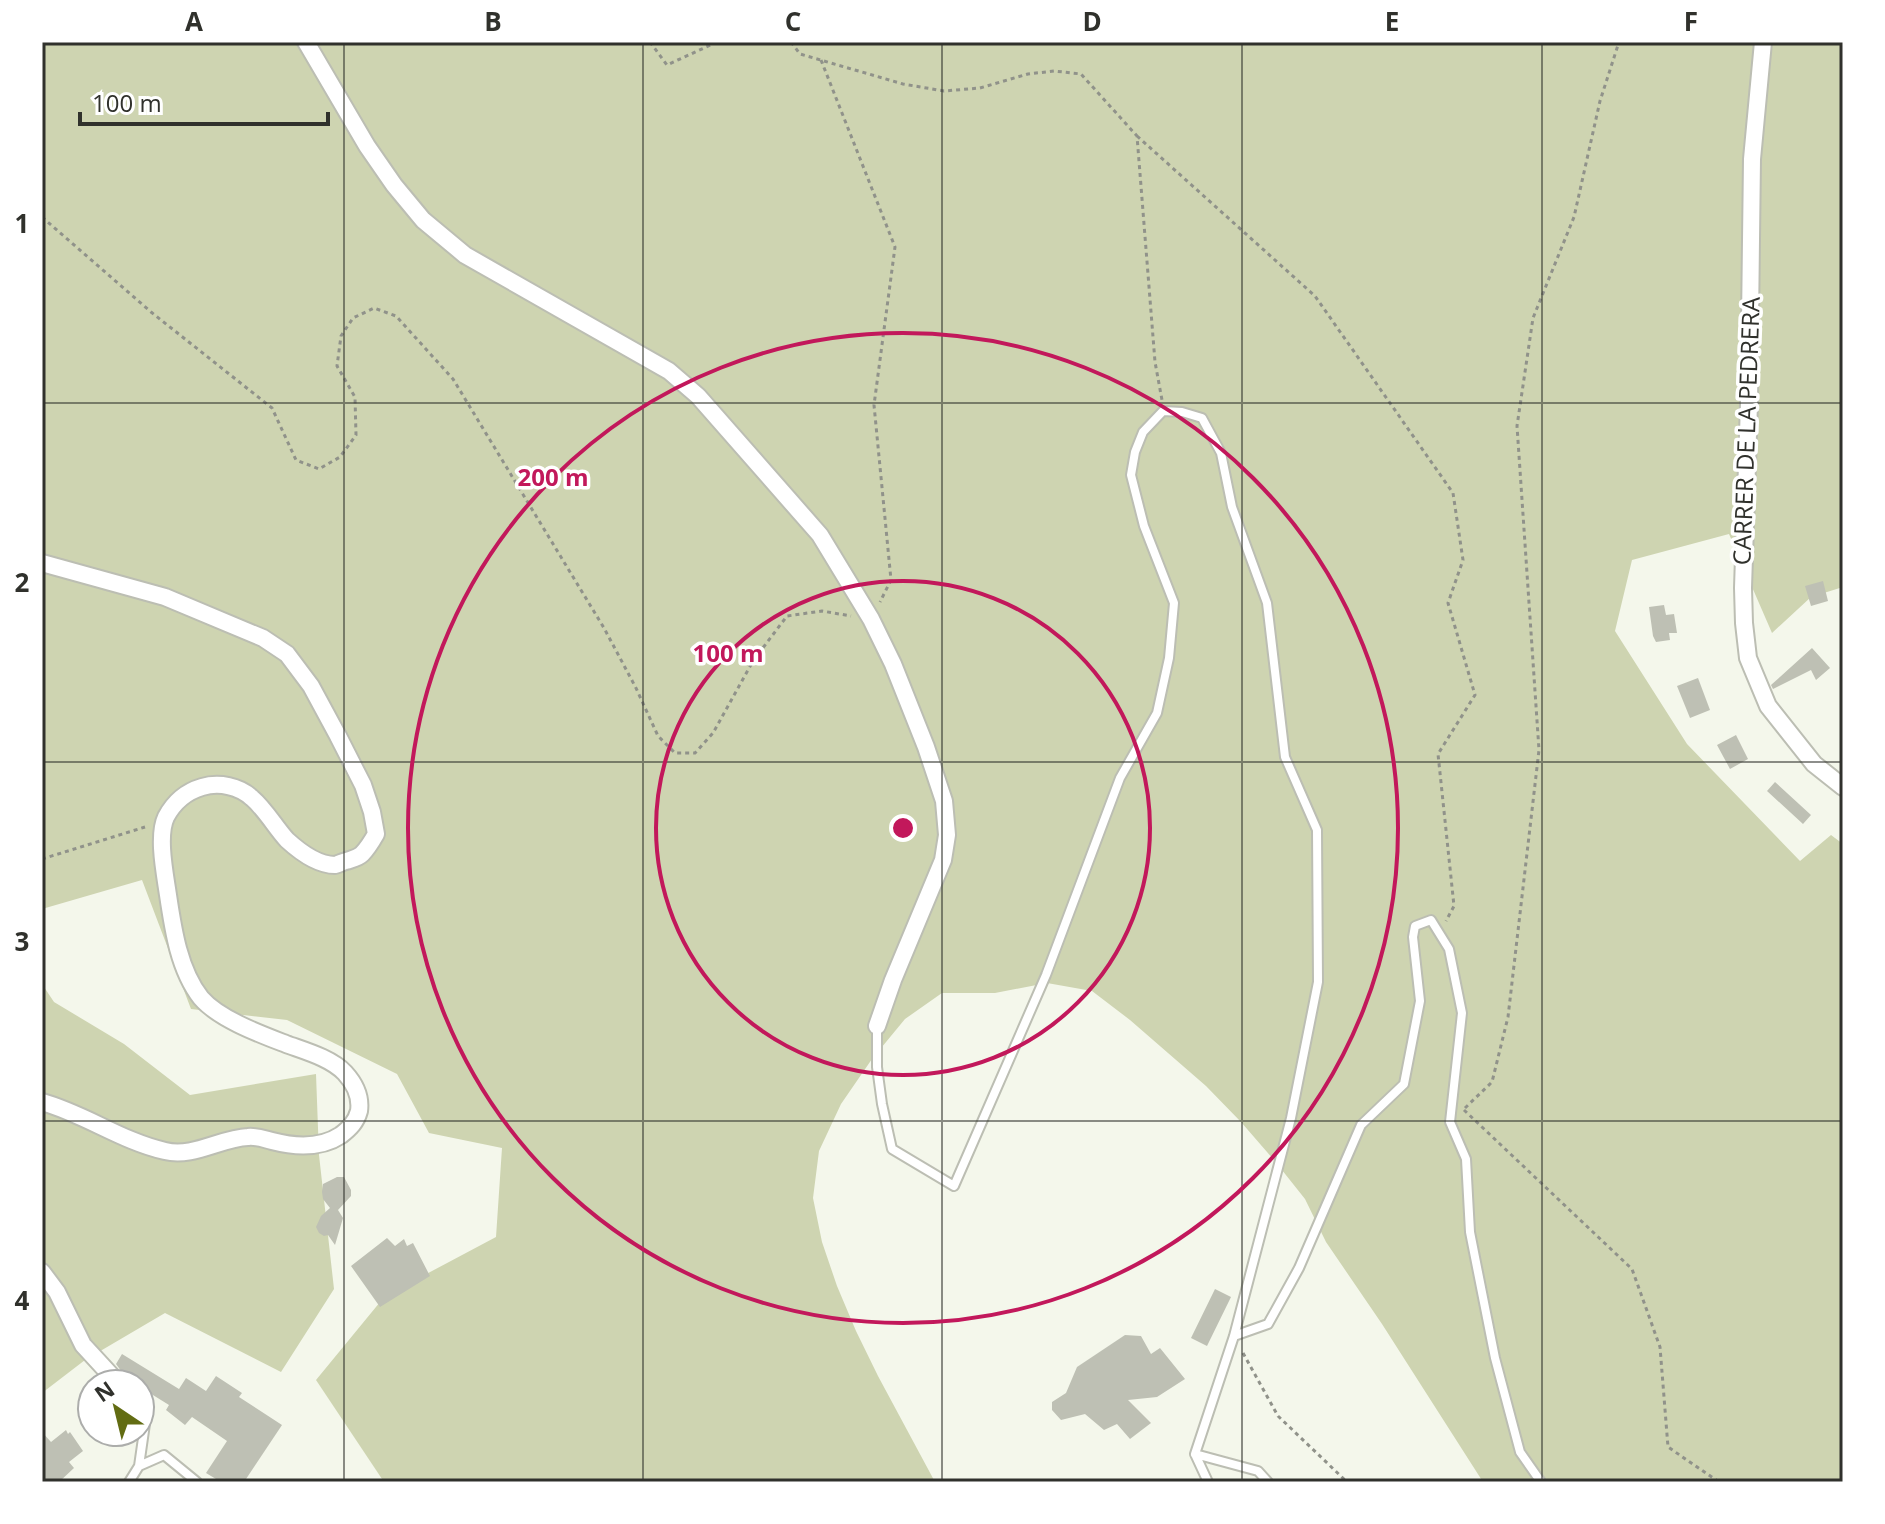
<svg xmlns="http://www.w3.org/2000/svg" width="1885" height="1524" font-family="'Open Sans',sans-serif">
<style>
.green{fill:#ced4b1}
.building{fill:#bec0b4}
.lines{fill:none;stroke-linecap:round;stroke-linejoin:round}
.lane-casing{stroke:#bcbeb3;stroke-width:12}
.street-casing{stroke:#bcbeb3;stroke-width:20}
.path{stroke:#90928a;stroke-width:3;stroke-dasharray:4 4;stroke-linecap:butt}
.lane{stroke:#fff;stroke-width:8}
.street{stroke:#fff;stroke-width:16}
.grid{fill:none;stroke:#30312c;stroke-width:2;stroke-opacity:0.55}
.ring{fill:none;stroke:#c2185b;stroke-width:4}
.labels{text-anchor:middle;stroke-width:7;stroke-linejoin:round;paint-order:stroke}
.street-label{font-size:24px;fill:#30312c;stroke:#fff}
.centre{fill:#c2185b;stroke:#fff;stroke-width:4}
.ring-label{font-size:24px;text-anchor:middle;font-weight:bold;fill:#c2185b;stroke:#fff;stroke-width:7;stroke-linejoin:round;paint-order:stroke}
.neatline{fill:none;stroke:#30312c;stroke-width:3}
.grid-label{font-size:26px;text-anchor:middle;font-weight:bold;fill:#30312c}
</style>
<rect width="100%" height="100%" fill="#f4f7eb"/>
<path class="green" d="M42,42H1843V587L1811,597L1772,633L1729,534L1632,560L1615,631L1687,744L1800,861L1831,835L1843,844V1482H1483L1382,1324L1326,1242L1305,1199L1274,1160L1241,1122L1206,1086L1130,1020L1092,991L1047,983L995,993H942L905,1019L872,1059L841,1104L819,1151L813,1198L822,1242L837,1286L856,1331L878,1376L935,1482H384L316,1380L385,1296L496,1237L502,1148L429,1133L397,1074L287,1020L191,1009L142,880L42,909Z
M42,984L54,1002L124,1044L190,1095L316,1074L319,1155L334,1289L281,1372L165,1313L85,1360L42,1393Z"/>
<path class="building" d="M1823,581L1828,601L1811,606L1805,586Z
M1664,605L1666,615L1674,614L1677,633H1669L1670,640L1656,642L1653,636L1649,607Z
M1812,648L1830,668L1816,680L1811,670L1773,689L1771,685Z
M1698,678L1710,710L1690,718L1677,686Z
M1736,735L1748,759L1730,769L1717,745Z
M1775,782L1811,815L1803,824L1767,791Z
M337,1177H344L351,1190V1196L338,1210L343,1218L335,1245L328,1235L324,1236L319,1233L316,1227L321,1216L330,1208L323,1199L322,1192L323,1184Z
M387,1238L395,1246L404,1239L407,1246L413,1243L430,1276L380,1307L351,1266Z
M1215,1289L1231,1297L1207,1346L1191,1338Z
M1125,1335L1141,1336L1151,1354L1160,1348L1185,1379L1157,1397L1128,1400L1151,1423L1130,1439L1117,1424L1104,1430L1085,1414L1061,1420L1052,1410V1402L1066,1393L1077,1367Z
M122,1354L179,1389L186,1378L206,1391L216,1376L242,1393L239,1397L282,1425L244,1482H221L206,1473L227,1441L192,1417L185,1425L166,1410L169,1405L140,1387V1384H136L127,1379L116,1364Z
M66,1430L68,1434L70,1432L83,1451L69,1462L74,1468L59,1482H42V1432L51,1442Z"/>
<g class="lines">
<defs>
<path id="lane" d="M877,1026V1067L882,1104L892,1149L954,1186L1046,975L1120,778L1157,713L1169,658L1174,603L1144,526L1131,475L1135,452L1143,432L1163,411L1182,412L1202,418L1221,453L1232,507L1267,603L1285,757L1317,830L1318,982L1291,1118L1234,1336L1195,1454L1208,1482
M1234,1336L1268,1324L1299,1268L1361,1125L1404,1084L1420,1001L1413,937L1415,926L1431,920L1449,949L1462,1013L1450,1122L1466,1159L1470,1232L1495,1358L1520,1452L1541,1482
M1195,1454L1258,1471L1268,1482
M139,1466L164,1455L197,1482
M129,1482L139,1466L146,1417L140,1410"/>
<path id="street" d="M306,42L367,146L394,185L423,220L465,255L669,371L698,396L820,535L871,619L893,664L926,747L944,801L947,835L943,860L893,980L877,1026
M1763,42L1752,159L1749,403L1743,588L1744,623L1748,658L1768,706L1814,764L1843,787
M42,563L165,597L263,638L287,654L311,686L338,736L363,785L372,812L376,834C372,841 368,848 362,854C358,858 352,859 346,861C345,861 336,865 335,865C318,865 299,851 287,840C275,827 266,810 252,798C239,786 219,782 202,787C185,792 174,802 166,817C157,836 165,874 168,895C173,929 179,970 201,998C219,1019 260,1034 286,1044C305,1051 331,1058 345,1073C355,1084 361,1097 359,1111C356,1122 350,1128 341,1135C320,1149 295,1147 272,1141C264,1139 256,1136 248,1137C221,1138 193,1158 165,1151C121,1141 85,1114 42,1102
M42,1272L57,1292L83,1345L117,1382"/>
</defs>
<use href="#lane" class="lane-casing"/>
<use href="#street" class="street-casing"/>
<path class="path" d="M650,42L667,65L717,42
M791,42L800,54L903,84L944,91L980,88L1028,74L1054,71L1081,74L1137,136L1155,362L1162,400
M821,60L895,247L874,405L891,580L880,602
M1137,136L1315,296L1453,493L1463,560L1448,603L1475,695L1438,754L1454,906L1446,921
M42,217L151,312L272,408L296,460L319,469L340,457L356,435L355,397L337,366L341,336L353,318L374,308L396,316L453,379L604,628L636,688L658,736L675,753H695L713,733L753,661L787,616L822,611L851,616
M42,859L145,827
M1465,1108L1492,1082L1508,1017L1539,750L1517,426L1533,318L1574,217L1600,101L1619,42
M1464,1110L1632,1269L1660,1347L1668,1447L1719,1482
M1243,1353L1278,1416L1347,1482"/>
<use href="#lane" class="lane"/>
<use href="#street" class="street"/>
</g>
<path class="grid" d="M344,42V1482M643,42V1482M942,42V1482M1242,42V1482M1542,42V1482M42,403H1843M42,762H1843M42,1121H1843"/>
<g class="ring">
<circle cx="903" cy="828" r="247"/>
<circle cx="903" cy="828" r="495"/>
</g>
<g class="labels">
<g class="street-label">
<text transform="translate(1747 431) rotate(-88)" y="8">CARRER DE LA PEDRERA</text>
</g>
</g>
<circle cx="903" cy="828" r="12" class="centre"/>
<g class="ring-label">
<text x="553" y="486">200 m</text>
<text x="728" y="662">100 m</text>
</g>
<rect width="1885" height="1524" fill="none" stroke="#ffffff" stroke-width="88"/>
<g transform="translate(116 1408) rotate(325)"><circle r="38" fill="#ffffff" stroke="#acadab" stroke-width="2"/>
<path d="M0-6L14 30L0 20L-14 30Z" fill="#626c12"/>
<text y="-12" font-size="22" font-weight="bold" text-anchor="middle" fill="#30312c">N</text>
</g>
<path d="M80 112v12h248v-12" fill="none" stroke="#30312c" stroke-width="4"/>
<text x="92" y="112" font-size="24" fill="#30312c" stroke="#ffffff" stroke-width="6" paint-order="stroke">100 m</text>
<rect x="44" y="44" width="1797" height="1436" class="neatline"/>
<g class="grid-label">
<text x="194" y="31">A</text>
<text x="493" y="31">B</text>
<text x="793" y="31">C</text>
<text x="1092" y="31">D</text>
<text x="1392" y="31">E</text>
<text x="1691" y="31">F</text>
<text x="22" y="233">1</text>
<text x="22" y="592">2</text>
<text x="22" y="951">3</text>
<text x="22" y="1310">4</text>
</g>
</svg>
